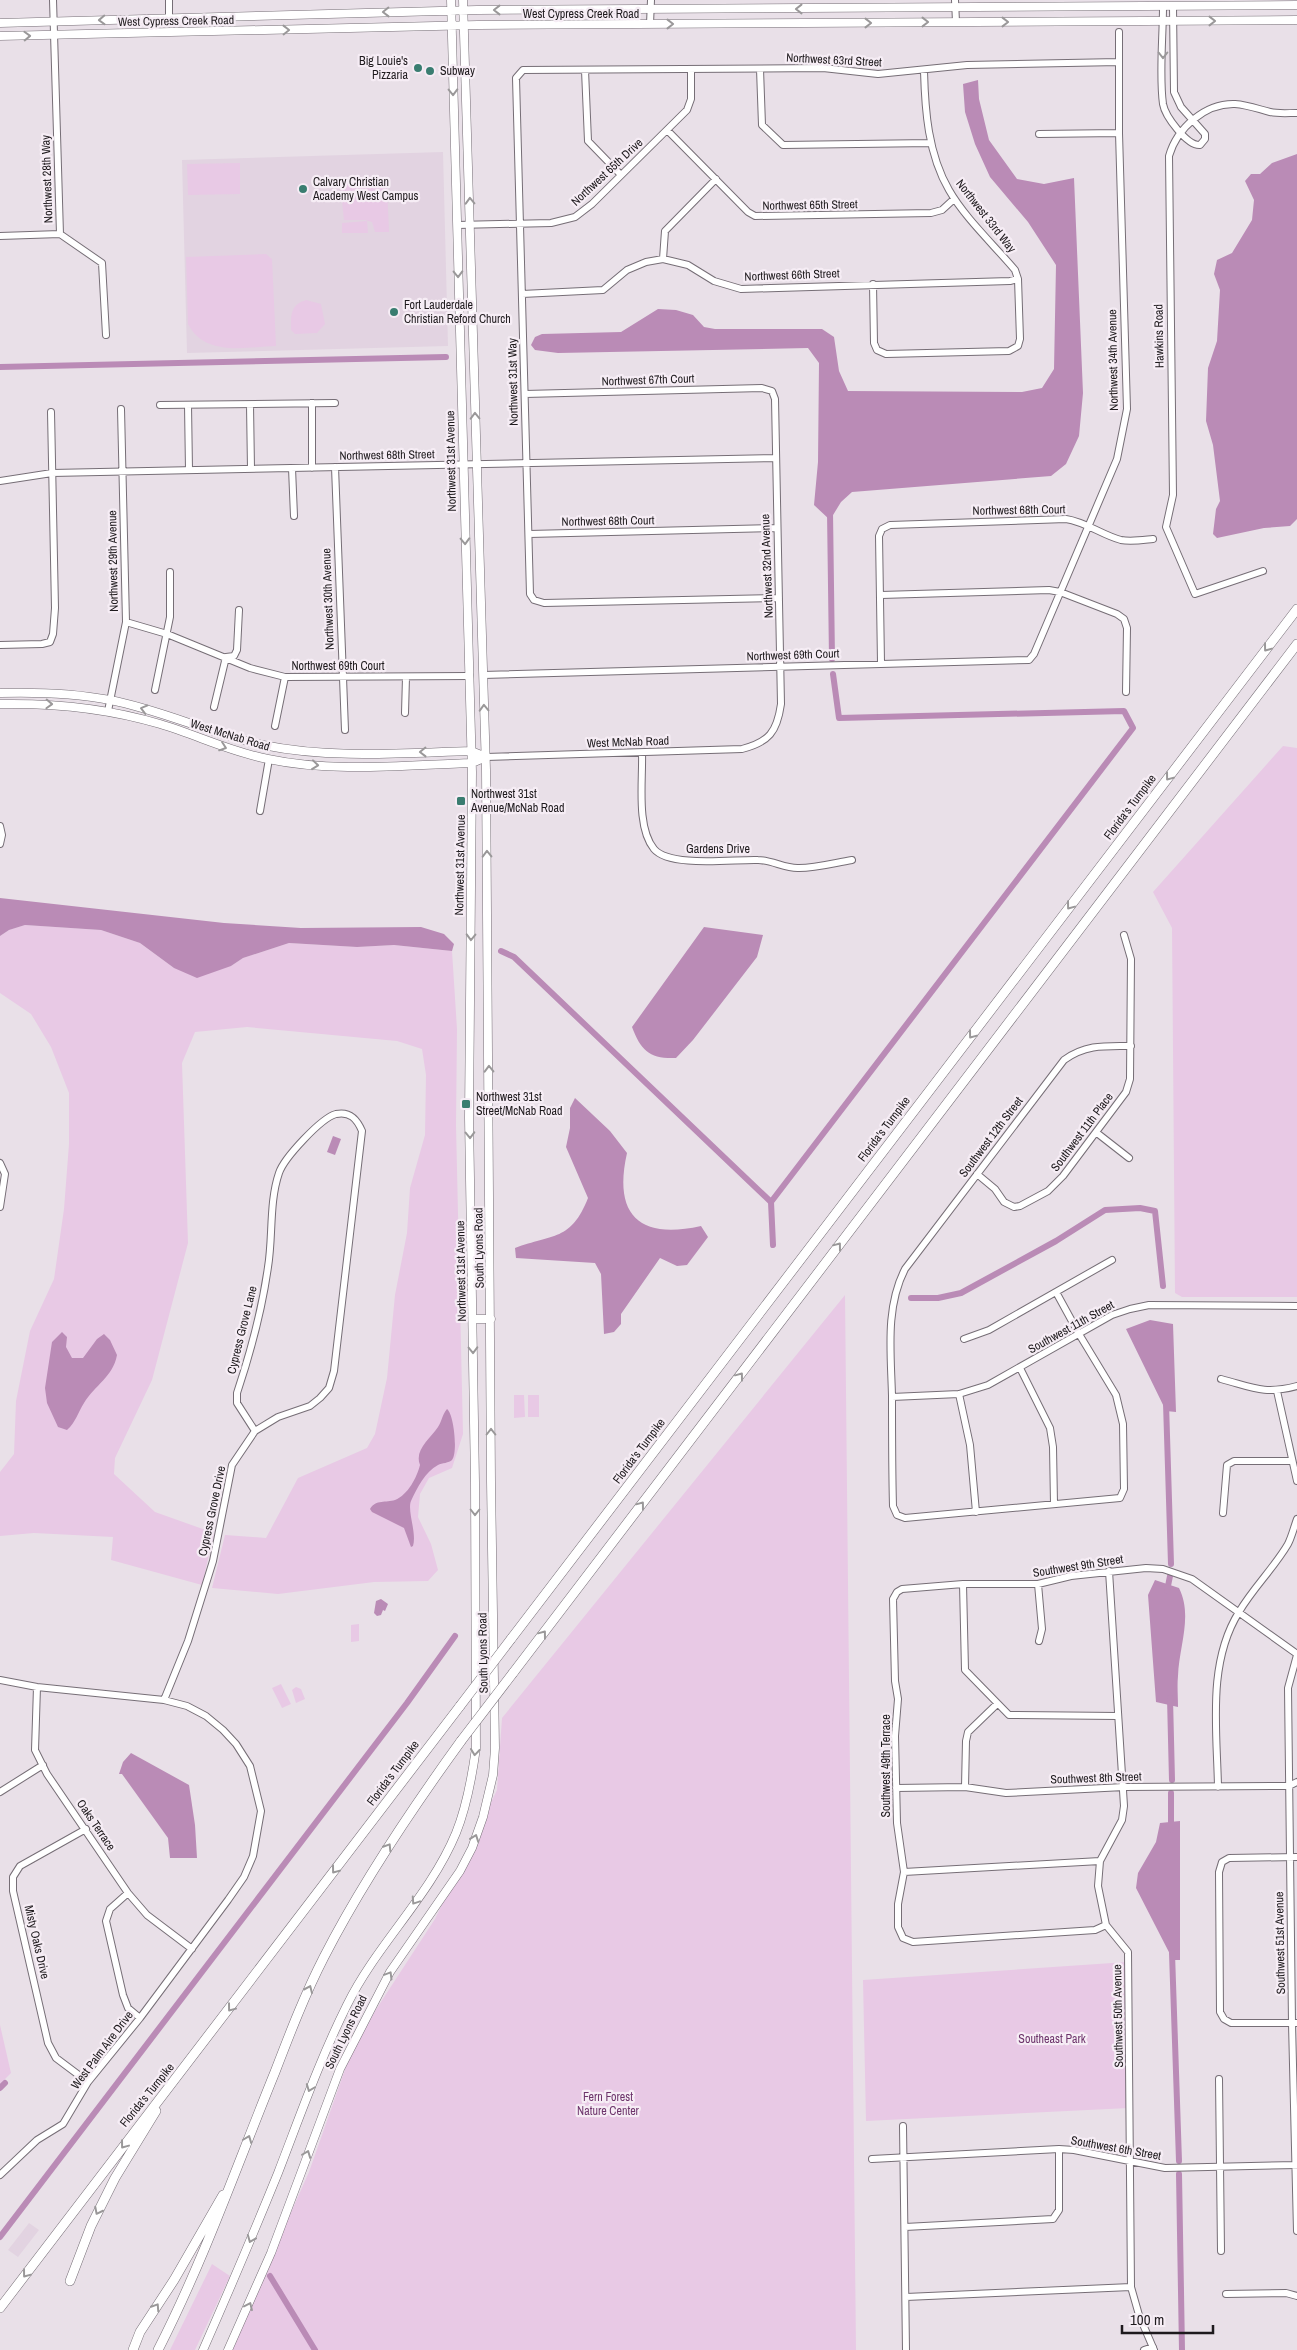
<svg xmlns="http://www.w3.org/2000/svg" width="1297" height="2350" font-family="'Archivo Narrow',sans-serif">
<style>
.built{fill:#e2d3e1}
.green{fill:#e8c9e5}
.water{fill:#ba8bb6}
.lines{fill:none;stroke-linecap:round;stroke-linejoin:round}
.canal{stroke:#ba8bb6;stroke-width:6}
.minor-casing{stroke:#766e76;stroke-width:8}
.major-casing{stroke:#766e76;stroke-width:9}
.highway-casing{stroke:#766e76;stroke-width:10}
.minor{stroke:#fff;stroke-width:6}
.major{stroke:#fff;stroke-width:8}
.highway{stroke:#fff;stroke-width:9}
.highway-bridge-casing{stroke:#766e76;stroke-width:10;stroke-linecap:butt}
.highway-bridge{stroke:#fff;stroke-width:9}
.oneway{stroke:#9a9899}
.poi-dot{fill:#397d70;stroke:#f6edf5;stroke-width:2}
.labels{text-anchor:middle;stroke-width:4.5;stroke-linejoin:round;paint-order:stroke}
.street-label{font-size:12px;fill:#1e1a1d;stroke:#f6edf5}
.poi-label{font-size:12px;fill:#1e1a1d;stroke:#f6edf5;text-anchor:start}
.park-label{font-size:12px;fill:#6d346b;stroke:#f6edf5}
</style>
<rect width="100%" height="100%" fill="#e9e0e8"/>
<path class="built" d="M443,152L448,346L187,353L182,160Z
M29,2223L39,2230L18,2257L8,2250Z"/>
<path class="green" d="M240,163V194L188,195L187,164Z
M378,181V187H387L389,232H375L372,222L365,220H344L340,183Z
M367,221L368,233H342V223Z
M266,254L272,259L276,346C246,347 205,357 188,324L186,257Z
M306,300L321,304L325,324L317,333L295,334L291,330C291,315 290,305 306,300Z
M1283,746L1297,748V1297H1182L1175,1293L1172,928L1153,892Z
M25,925L101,930L140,943L174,968L231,966L243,958L289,943L357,947L394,945L452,951L457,1029L456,1125L463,1434L452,1468L429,1478L420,1494L418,1517L431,1544L438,1570L428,1581L374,1582L278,1594L212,1588L225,1535L266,1538L298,1478L367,1448L375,1434L387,1378L395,1295L407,1233L410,1188L425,1135L426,1075L422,1049L397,1041L247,1027L195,1032L182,1063L188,1243L152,1380L115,1458L114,1474L155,1512L214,1533L202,1585L111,1560L113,1537L34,1533L0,1536V1472L14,1454L16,1401L30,1331L54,1279L64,1209L69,1144V1093L51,1047L31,1014L0,993V936L9,930Z
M845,1295L856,2350H226L251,2302L309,2172L348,2061L375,2011L435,1919L497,1790L502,1718Z
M514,1395H524L525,1417L514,1418Z
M539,1395V1417H528V1395Z
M359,1624V1641L351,1642V1625Z
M281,1684L291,1704L282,1708L272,1688Z
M296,1687L301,1689L305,1699L296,1703L292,1690Z
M1127,1962L1129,2108L866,2121L863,1980Z
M0,2025L11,2073L0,2084Z
M212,2264L230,2276L195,2350H170Z"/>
<path class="water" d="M978,80L979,99L989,140L1017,179L1044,184L1074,178L1083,393L1079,436L1066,464L1051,476L852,492L841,502L830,520L814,505L818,462L819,363L808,348L558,353L535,350L531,345L535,337L542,334L621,332L658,309L676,310L693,315L704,327L715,329H822L834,337L839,371L848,391L1022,392L1042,388L1054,369L1056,265L1028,222L990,177L975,144L965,112L963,84Z
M1297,154V519L1290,526L1264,528L1217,538L1213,534L1216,509L1220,501L1213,445L1206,421L1208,368L1217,341L1220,290L1214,274L1217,260L1232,253L1252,220L1254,200L1245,181L1251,174H1260L1272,163Z
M0,898L224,923L301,928L421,927L444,934L454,944L452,951L394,945L357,947L289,943L243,958L231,966L197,978L174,968L140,943L101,930L25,925L9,930L0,936Z
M704,927L763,935L757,957L693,1040L676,1058C650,1059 641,1051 632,1027Z
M575,1098L610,1131L627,1153C613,1215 639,1240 701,1226L708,1237L687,1265L677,1266L660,1258L621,1314V1324L614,1332L604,1334L601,1274L595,1263L516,1258L515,1248C553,1234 571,1241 588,1198L566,1147L570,1128V1108Z
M333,1136L341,1139L335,1155L327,1152Z
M1150,1320L1173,1324L1176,1412L1166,1411L1126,1329Z
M62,1332L67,1337L66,1347L72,1358H83L97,1339L104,1334L110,1340L117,1355C113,1377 95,1385 84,1403C78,1412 76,1422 67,1430L58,1427L47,1403L45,1388L52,1342Z
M447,1409C454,1414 458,1453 452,1460C449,1463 442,1463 438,1465C425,1472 417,1488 411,1501C407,1511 417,1533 413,1546L411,1547L404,1528L372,1512L370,1509C376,1499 386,1503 395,1500C408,1495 417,1477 420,1465C414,1450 430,1439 438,1427C442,1421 442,1415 447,1409Z
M1155,1580L1179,1588C1193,1616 1179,1646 1178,1676C1177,1686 1178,1696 1178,1707L1156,1702L1148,1595Z
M381,1599L388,1604L385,1611L383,1610L381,1615L377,1616L374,1613L376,1601Z
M131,1753L189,1785L195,1825L197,1858H170L168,1838L122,1774H119L123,1762Z
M1180,1821V1960H1173L1136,1888L1138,1873L1156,1842L1160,1823Z"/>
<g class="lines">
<path class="canal" d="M0,367L446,357
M830,512L832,659
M501,951L514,957L771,1202L773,1245
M771,1202L1133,728L1124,711L839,718L833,674
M911,1298H938L961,1293L1056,1241L1105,1210L1140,1208L1155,1211L1163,1286
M1166,1403L1171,1564
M1167,1591L1170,1576
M1170,1698L1172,1780
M1171,1830V1793
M1172,1953L1179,2161
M0,2088L5,2083
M1179,2174L1182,2350
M0,2237L407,1703L455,1636
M270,2276L315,2350"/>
<defs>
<path id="minor" d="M53,0L60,234L102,263L106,335
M169,0V18
M955,0L956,22
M1163,7C1163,37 1159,75 1163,104C1165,116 1187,146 1200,145L1205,139V134L1181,107L1174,92L1173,7
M650,24L651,0
M760,69L762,125L783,145L931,143
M585,70L588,141L620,174
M667,130L748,212L755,216L931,213L942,210L954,199
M1039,134L1119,133
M457,225L551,223L575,217L592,204L687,110L691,99V69
M0,236L60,234
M663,259L665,231L716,179
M873,284L874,343L877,350L886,354L1009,351L1018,346L1020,339L1018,279L1015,270C994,245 965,218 949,190C928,154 925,110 924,71
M522,294L603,290L627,270L646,262L663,259L688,265L714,281L741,289L1010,281L1018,279
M312,403V468
M160,405L335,403
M188,405L189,470
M250,405L251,469
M335,467L345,730
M292,468L294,516
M0,481L52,473L776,458
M529,534L777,528
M1263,571L1195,594L1166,527L1173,495L1169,156C1177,128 1205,103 1235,104C1248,105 1258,109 1270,112C1278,114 1288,113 1297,113
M881,595L1049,590L1060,592L1117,614L1124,619L1127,628L1126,692
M779,598L544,603L534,600L530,594L516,78L523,70L823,68L878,74L967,65L1119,62
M126,622L167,634L250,668L285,677L470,676
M0,645L42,644L50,642L53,634L55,608L51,412
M881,663L879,536L882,529L890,525L1066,519C1086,522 1102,535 1121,540C1131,542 1143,540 1153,539
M483,675L1029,660L1034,654L1117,459L1127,409L1119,133V32
M155,690L170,617V572
M214,707L226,657L234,656L237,650L239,610
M108,711L126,622L121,409
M405,713L406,677
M275,726L285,677
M642,753C643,780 636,827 654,849C670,868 734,859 758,860C772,860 786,869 799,868C816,868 834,863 852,860
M486,757L742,749C769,742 777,732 781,704L775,399L772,391L762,388L525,394
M260,811L269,759
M0,826L2,835L0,844
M1097,1133L1129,1158
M0,1163L5,1174L0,1207
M977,1174L995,1189L1004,1202L1014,1207L1020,1206L1048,1191L1063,1176L1126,1092L1130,1079L1131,959L1124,935
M1056,1292L1079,1334L1116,1395L1123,1424L1124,1489L1120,1498L905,1518L897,1515L893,1506C892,1469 892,1432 892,1396C891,1353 885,1308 905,1269L1064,1060C1086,1044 1106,1046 1131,1046
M964,1339L989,1330L1112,1260
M1020,1368L1050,1428L1053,1447L1054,1504
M1221,1379C1252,1387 1263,1395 1297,1386
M1277,1391L1297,1481
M959,1394L970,1445L976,1512
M892,1397L959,1394L988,1385L1112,1315L1130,1309L1149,1305L1297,1306
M1223,1513L1227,1465L1234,1461H1292
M1109,1571L1124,1806L1122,1820L1100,1861L1098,1886L1106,1925L1128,1952L1131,2287L1139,2315L1154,2350
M963,1584L965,1670L1009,1715L1118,1716
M1038,1584L1042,1629L1039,1641
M1297,1655L1288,1688L1292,2023L1297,2231
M0,1680L37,1687L164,1700L187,1706L206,1716L223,1730L236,1744L250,1766L261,1811L253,1856L244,1877L228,1900L140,2018L88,2082L63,2124L37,2140L0,2175
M37,1687L35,1750L47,1774L128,1893L147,1915L192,1949
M164,1700L188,1641L213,1561L232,1465L255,1431L278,1417L310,1406L320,1398L329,1388L334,1371L362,1131C357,1119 350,1111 336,1114C321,1118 284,1158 279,1173C269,1202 273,1237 268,1267C262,1310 251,1351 237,1393V1403L255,1431
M965,1787L966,1741L968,1732L997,1704
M1218,1787C1217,1730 1207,1663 1239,1612C1253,1588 1274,1568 1288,1544C1292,1536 1294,1527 1297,1519
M896,1788L965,1787L1006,1793L1124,1787L1289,1786L1297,1782
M0,1792L43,1765
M86,1829L20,1866L13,1877V1891L48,2043L56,2058L88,2082
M1297,1857L1229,1858L1222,1862L1219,1872L1220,2012L1224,2019L1231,2023H1297
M904,1872L1100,1861
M128,1893L110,1909L106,1921L123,1995L128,2008L140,2018
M1106,1925L1095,1930L913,1942L903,1938L898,1927V1904L904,1872L897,1823L895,1736L898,1699L895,1681L893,1599L897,1592L902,1589L963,1584H1038L1071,1576L1146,1568L1163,1569L1192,1579L1297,1654
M1219,2079L1221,2251
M903,2126L906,2350
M872,2159L1059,2149L1074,2150L1165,2168L1297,2165
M905,2227L1053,2219L1059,2210V2149
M1226,2294L1286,2293L1297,2296
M906,2297L1131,2287
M1144,2350L1153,2347"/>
<path id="major" d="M0,23L477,10L1297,5
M0,36L478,25L1297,20
M0,693C37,692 73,693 110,700C162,710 211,734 263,745C331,759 402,753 471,751L486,757
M0,704C55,703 107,708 160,724C197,735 231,752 268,759C334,773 405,765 472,763L486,757
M473,1319H491
M203,2350C229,2291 254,2232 278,2173C300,2116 320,2059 347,2005C377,1944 430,1896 456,1833C467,1806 472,1777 476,1748L475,1482L469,1118L472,772L451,0
M228,2350L271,2253L340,2069L390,1972L460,1871L472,1848L483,1817L493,1775L495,1748L491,1481L486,770L463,0"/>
<path id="highway" d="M511,1639L1297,609
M513,1673L1297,644
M70,2281L91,2226L115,2178L156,2111
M0,2308L460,1706
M133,2350L140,2332L174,2280L223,2195
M158,2350C204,2260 237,2165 275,2072C290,2033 305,1994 324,1957C363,1881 411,1810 461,1741"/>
</defs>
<use href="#minor" class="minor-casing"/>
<use href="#major" class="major-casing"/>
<use href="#highway" class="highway-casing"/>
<use href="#minor" class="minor"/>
<use href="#major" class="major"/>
<use href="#highway" class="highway"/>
<defs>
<path id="highway-bridge" d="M460,1706L511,1639
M461,1741L513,1673"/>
</defs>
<use href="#highway-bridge" class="highway-bridge-casing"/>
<use href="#highway-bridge" class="highway-bridge"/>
</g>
<defs><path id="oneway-chevron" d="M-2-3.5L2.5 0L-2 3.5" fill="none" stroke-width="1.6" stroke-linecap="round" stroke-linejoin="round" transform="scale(1.25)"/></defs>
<g class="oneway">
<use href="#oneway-chevron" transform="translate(799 9) rotate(180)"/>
<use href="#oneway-chevron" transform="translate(497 10) rotate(180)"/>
<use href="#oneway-chevron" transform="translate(386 12) rotate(179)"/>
<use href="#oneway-chevron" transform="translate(102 20) rotate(178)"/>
<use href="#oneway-chevron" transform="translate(1212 21)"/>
<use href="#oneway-chevron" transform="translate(925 22)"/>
<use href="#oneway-chevron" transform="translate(1005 22)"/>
<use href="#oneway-chevron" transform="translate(868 23)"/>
<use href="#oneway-chevron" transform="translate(670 24)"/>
<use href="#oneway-chevron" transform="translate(286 30) rotate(-1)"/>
<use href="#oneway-chevron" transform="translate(27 36) rotate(-2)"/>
<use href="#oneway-chevron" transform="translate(1163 55) rotate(90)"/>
<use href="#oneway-chevron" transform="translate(453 92) rotate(89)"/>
<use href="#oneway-chevron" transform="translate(470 201) rotate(-92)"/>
<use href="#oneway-chevron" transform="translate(458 274) rotate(89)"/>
<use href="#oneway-chevron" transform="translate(475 416) rotate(-91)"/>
<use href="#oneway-chevron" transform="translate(465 541) rotate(88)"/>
<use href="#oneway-chevron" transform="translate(1267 648) rotate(127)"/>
<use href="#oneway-chevron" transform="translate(49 704) rotate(2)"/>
<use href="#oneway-chevron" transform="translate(484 708) rotate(-92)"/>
<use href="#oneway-chevron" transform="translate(144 709) rotate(-165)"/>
<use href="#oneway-chevron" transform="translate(223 747) rotate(19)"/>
<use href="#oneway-chevron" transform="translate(423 752) rotate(179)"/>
<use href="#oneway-chevron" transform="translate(315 765) rotate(6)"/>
<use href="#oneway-chevron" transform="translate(1169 777) rotate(127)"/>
<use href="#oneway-chevron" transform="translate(487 854) rotate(-91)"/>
<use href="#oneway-chevron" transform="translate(1070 906) rotate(127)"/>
<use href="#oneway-chevron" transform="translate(471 937) rotate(91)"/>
<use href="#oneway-chevron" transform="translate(972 1035) rotate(127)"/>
<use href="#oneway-chevron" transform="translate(489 1069) rotate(-91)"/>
<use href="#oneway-chevron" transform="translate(470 1135) rotate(89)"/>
<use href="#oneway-chevron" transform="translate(838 1246) rotate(-53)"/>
<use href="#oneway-chevron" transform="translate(473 1350) rotate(89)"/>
<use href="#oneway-chevron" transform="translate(740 1376) rotate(-53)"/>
<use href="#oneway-chevron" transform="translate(491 1432) rotate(-90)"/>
<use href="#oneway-chevron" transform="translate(641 1505) rotate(-53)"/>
<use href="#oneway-chevron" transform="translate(475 1512) rotate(90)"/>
<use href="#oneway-chevron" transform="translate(543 1634) rotate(-53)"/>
<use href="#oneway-chevron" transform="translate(475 1752) rotate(96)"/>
<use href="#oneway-chevron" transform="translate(475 1838) rotate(-70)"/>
<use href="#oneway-chevron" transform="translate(388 1847) rotate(-58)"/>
<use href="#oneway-chevron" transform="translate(335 1870) rotate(127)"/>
<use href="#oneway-chevron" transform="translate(415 1901) rotate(124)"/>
<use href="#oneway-chevron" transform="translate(389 1975) rotate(-59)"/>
<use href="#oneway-chevron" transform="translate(309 1989) rotate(-66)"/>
<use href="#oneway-chevron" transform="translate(231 2008) rotate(127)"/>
<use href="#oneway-chevron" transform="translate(310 2088) rotate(111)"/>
<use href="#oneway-chevron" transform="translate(248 2139) rotate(-69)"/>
<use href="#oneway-chevron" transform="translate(124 2145) rotate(127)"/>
<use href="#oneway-chevron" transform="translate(307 2154) rotate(-69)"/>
<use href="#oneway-chevron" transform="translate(98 2211) rotate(117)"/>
<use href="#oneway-chevron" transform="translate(251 2239) rotate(112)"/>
<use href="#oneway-chevron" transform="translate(26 2274) rotate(127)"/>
<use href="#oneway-chevron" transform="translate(249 2306) rotate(-65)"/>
<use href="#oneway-chevron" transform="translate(156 2307) rotate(-57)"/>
</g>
<g class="poi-dot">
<circle cx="418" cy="68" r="5"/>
<circle cx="430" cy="71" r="5"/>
<circle cx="303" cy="189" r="5"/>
<circle cx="394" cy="312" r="5"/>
<rect x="456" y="796" width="10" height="10" rx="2.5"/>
<rect x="461" y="1099" width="10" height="10" rx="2.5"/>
</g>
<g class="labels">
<g class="street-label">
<text x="581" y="18">West Cypress Creek Road</text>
<text transform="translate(176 21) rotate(-1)" y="4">West Cypress Creek Road</text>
<text transform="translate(834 60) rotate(3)" y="4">Northwest 63rd Street</text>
<text transform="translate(607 172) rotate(-43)" y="4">Northwest 65th Drive</text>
<text transform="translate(47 179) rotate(-92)" y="4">Northwest 28th Way</text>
<text transform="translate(810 205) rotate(-1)" y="4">Northwest 65th Street</text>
<text transform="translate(986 216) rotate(52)" y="4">Northwest 33rd Way</text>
<text transform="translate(792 275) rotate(-2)" y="4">Northwest 66th Street</text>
<text transform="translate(1159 336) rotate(-91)" y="4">Hawkins Road</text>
<text transform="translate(1113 360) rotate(-91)" y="4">Northwest 34th Avenue</text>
<text transform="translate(648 380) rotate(-2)" y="4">Northwest 67th Court</text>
<text transform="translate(513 382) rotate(-91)" y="4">Northwest 31st Way</text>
<text transform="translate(387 455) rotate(-1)" y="4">Northwest 68th Street</text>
<text transform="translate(451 461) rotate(-91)" y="4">Northwest 31st Avenue</text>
<text transform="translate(1019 510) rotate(-1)" y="4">Northwest 68th Court</text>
<text transform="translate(608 521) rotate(-1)" y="4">Northwest 68th Court</text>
<text transform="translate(113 561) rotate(-91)" y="4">Northwest 29th Avenue</text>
<text transform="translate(767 566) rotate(-92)" y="4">Northwest 32nd Avenue</text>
<text transform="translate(328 599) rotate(-92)" y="4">Northwest 30th Avenue</text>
<text transform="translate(793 655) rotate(-2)" y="4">Northwest 69th Court</text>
<text x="338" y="670">Northwest 69th Court</text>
<text transform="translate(230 735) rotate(17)" y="4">West McNab Road</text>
<text transform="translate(628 742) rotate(-2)" y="4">West McNab Road</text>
<text transform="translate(1130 807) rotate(-53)" y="4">Florida's Turnpike</text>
<text x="718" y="853">Gardens Drive</text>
<text transform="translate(460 865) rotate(-89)" y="4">Northwest 31st Avenue</text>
<text transform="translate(884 1129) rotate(-53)" y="4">Florida's Turnpike</text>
<text transform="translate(1082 1132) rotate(-53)" y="4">Southwest 11th Place</text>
<text transform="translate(991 1137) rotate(-53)" y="4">Southwest 12th Street</text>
<text transform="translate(479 1248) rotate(-91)" y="4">South Lyons Road</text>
<text transform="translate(461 1271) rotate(-91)" y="4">Northwest 31st Avenue</text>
<text transform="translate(1071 1327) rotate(-29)" y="4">Southwest 11th Street</text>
<text transform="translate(242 1330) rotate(-76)" y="4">Cypress Grove Lane</text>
<text transform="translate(639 1451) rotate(-53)" y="4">Florida's Turnpike</text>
<text transform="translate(212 1511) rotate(-78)" y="4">Cypress Grove Drive</text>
<text transform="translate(1078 1566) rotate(-9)" y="4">Southwest 9th Street</text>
<text transform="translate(483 1653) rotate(-91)" y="4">South Lyons Road</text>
<text transform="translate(886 1766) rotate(-90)" y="4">Southwest 49th Terrace</text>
<text transform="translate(393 1773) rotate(-53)" y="4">Florida's Turnpike</text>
<text transform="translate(1096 1778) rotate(-2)" y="4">Southwest 8th Street</text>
<text transform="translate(96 1825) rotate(56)" y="4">Oaks Terrace</text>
<text transform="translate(37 1942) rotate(77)" y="4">Misty Oaks Drive</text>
<text transform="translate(1280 1943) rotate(-91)" y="4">Southwest 51st Avenue</text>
<text transform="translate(1118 2016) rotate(-91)" y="4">Southwest 50th Avenue</text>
<text transform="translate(346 2032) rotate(-64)" y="4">South Lyons Road</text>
<text transform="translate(102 2050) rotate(-53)" y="4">West Palm Aire Drive</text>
<text transform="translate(147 2095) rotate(-51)" y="4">Florida's Turnpike</text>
<text transform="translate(1116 2148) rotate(10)" y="4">Southwest 6th Street</text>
</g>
<g class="poi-label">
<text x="408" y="65" text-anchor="end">Big Louie's<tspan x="408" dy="14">Pizzaria</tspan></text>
<text x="440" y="75">Subway</text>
<text x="313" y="186">Calvary Christian<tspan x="313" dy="14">Academy West Campus</tspan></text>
<text x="404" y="309">Fort Lauderdale<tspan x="404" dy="14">Christian Reford Church</tspan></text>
<text x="471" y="798">Northwest 31st<tspan x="471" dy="14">Avenue/McNab Road</tspan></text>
<text x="476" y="1101">Northwest 31st<tspan x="476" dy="14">Street/McNab Road</tspan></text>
</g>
<g class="park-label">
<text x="1052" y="2043">Southeast Park</text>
<text x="608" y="2101">Fern Forest<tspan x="608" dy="14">Nature Center</tspan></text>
</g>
</g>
<path d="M1122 2325v8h91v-8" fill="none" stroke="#1e1a1d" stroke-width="2.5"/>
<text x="1130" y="2325" font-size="15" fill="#1e1a1d" stroke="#f6edf5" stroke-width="4" paint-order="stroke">100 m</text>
</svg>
